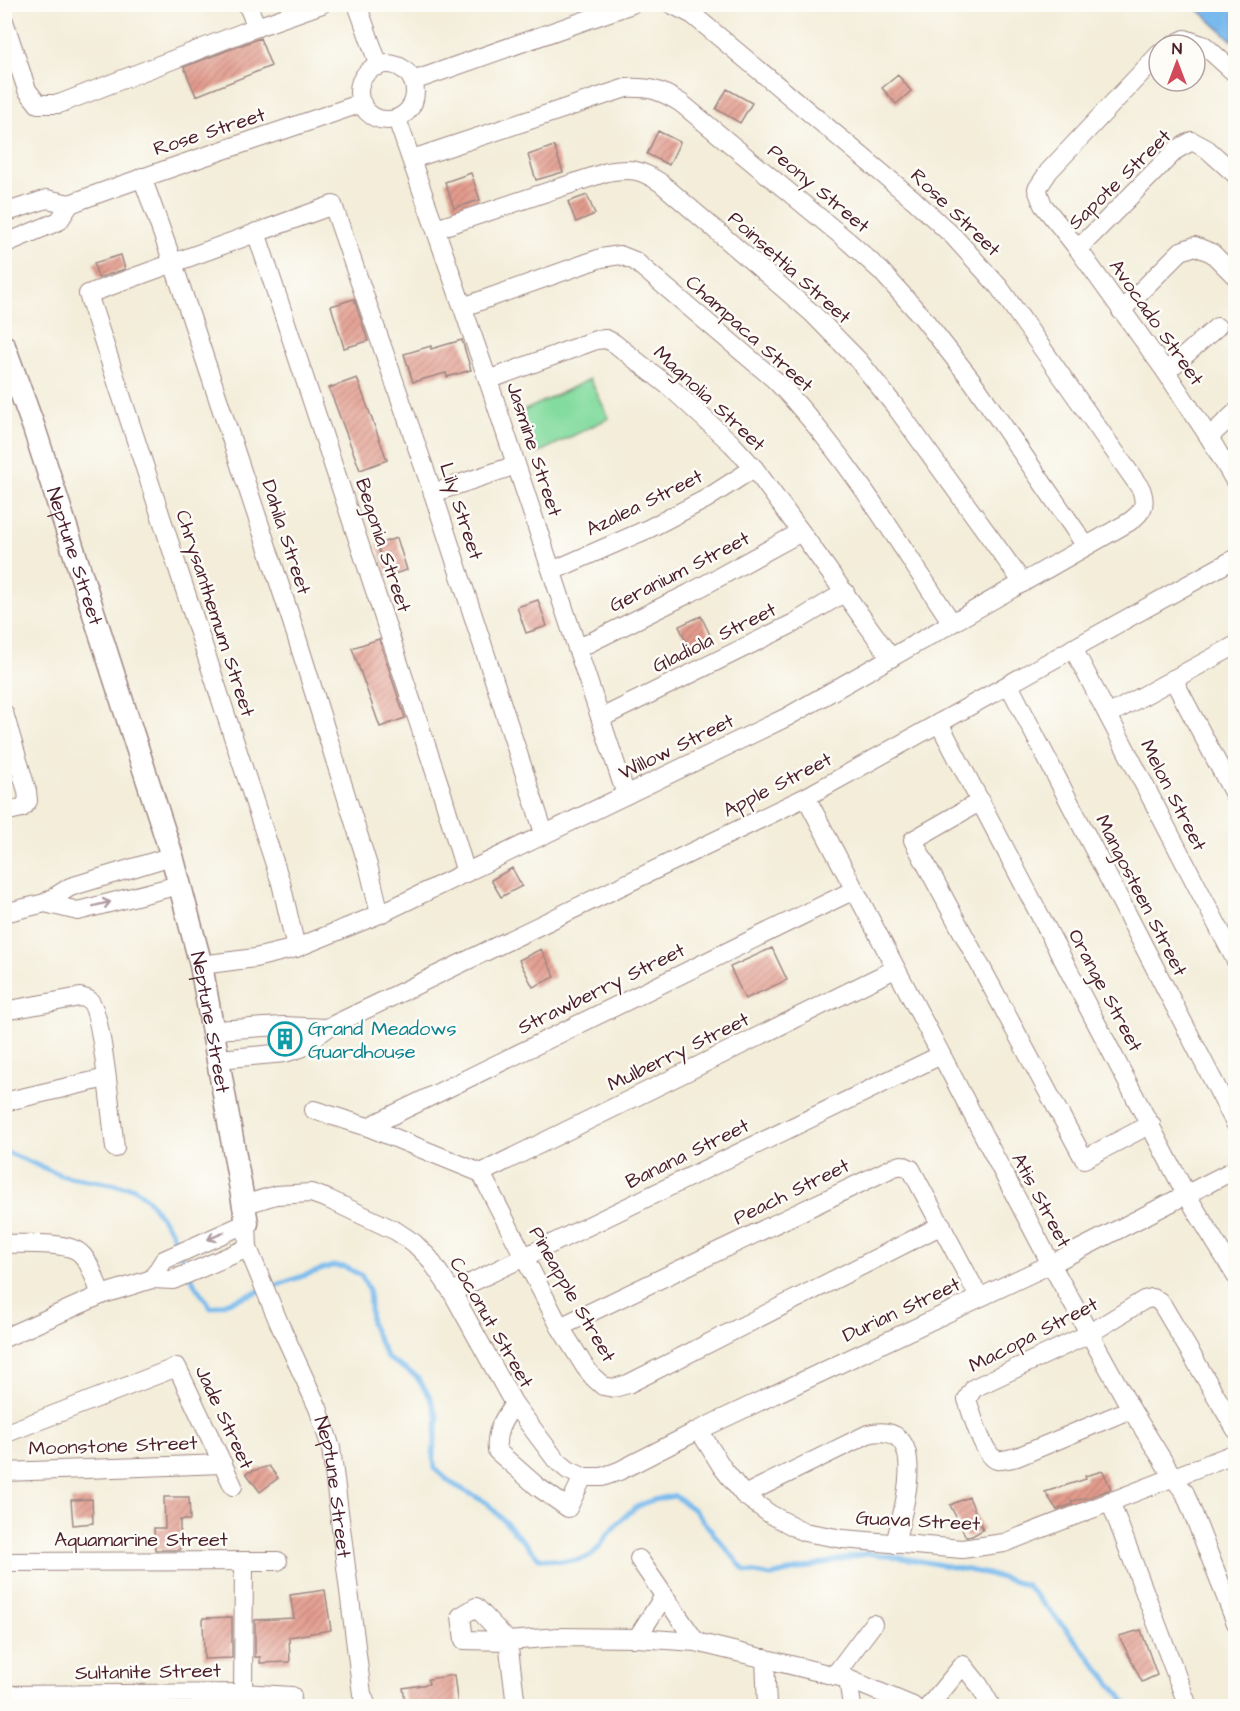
<svg xmlns="http://www.w3.org/2000/svg" width="1240" height="1711" font-family="'Architects Daughter',sans-serif">
<style>
.green{fill:#83db9f;stroke:#667d65;stroke-width:1.5}
.water{fill:url(#water-ripples);stroke:#616c8c;stroke-width:1.5}
.lines{fill:none;stroke-linecap:round;stroke-linejoin:round}
.stream{stroke:#78baed;stroke-width:5}
.building{fill:url(#building-hatch)}
.minor-casing{stroke:#9e8682;stroke-width:20}
.tertiary-casing{stroke:#9e8682;stroke-width:25}
.minor{stroke:#fff;stroke-width:18}
.tertiary{stroke:#fff;stroke-width:22}
.oneway{stroke:#ae9aa0}
.labels{text-anchor:middle;stroke-width:5;stroke-linejoin:round;paint-order:stroke}
.street-label{font-size:20px;fill:#4a1f2b;stroke:#fdfcf7}
.culture-label{font-size:20px;fill:#0d838f;stroke:#fdfcf7;text-anchor:start}
</style>
<defs>
<pattern id="water-ripples" width="26" height="14" patternUnits="userSpaceOnUse" patternTransform="scale(1.5)"><rect width="26" height="14" fill="#78baed"/><path d="M2 4q2-2 4 0t4 0M15 11q2-2 4 0t4 0" fill="none" stroke="#699fcb"/></pattern>
<pattern id="building-hatch" width="6" height="6" patternUnits="userSpaceOnUse" patternTransform="scale(1.5)"><rect width="6" height="6" fill="#e39c8e"/><path d="M-1 1l2-2M0 6l6-6M5 7l2-2" fill="none" stroke="#ba7f74"/></pattern>
</defs>
<rect width="100%" height="100%" fill="#fdfcf7"/>
<filter id="ink" filterUnits="userSpaceOnUse"><feTurbulence type="fractalNoise" baseFrequency=".0167" numOctaves="2"/><feDisplacementMap in="SourceGraphic" scale="12" xChannelSelector="R" yChannelSelector="G"/><feConvolveMatrix kernelMatrix="1 2 1 2 8 2 1 2 1" color-interpolation-filters="sRGB"/></filter>
<filter id="wash" filterUnits="userSpaceOnUse"><feTurbulence type="fractalNoise" baseFrequency=".008" numOctaves="4" result="noise"/><feDisplacementMap in="SourceGraphic" scale="24" xChannelSelector="R" yChannelSelector="G"/><feGaussianBlur stdDeviation="1.35" result="paint"/><feColorMatrix in="noise" values="0 0 0 0 0 0 0 0 0 0 0 0 0 0 0 0 0 1.4 0 .05"/><feComposite in="paint" operator="in"/></filter>
<g filter="url(#wash)">
<rect width="100%" height="100%" fill="#f3edd9"/>
<path class="green" d="M590,379L609,418L536,454L517,414Z"/>
<path class="water" d="M1193,5H1235V43Z"/>
<g class="lines">
<path class="stream" d="M4,1151L63,1176L135,1188L150,1202L171,1231L195,1285L211,1308L332,1266L345,1267L361,1275L369,1290L371,1324L387,1358L416,1376L430,1397L438,1418L433,1453L435,1469L451,1483L487,1503L539,1558C556,1560 574,1564 590,1556C597,1552 603,1541 608,1534C631,1508 641,1500 675,1496L694,1510L745,1571L771,1576L867,1553L921,1561L988,1574L1026,1585L1067,1630L1129,1706"/>
</g>
<g id="blocks">
<path class="building" d="M260,38L271,66L196,96L184,67Z
M898,75L911,91L896,104L882,88Z
M727,89L752,103L740,123L716,109Z
M658,131L680,142L669,165L647,154Z
M554,146L563,172L536,180L528,155Z
M471,173L480,200L454,208L445,182Z
M587,195L595,214L576,222L568,202Z
M121,255L125,269L98,278L94,263Z
M354,299L368,341L344,348L331,306Z
M462,340L471,370L447,377L446,373L413,382L404,354L431,346V349Z
M357,378L387,460L360,470L329,388Z
M397,538L407,570L387,576L377,544Z
M538,600L547,626L526,633L517,607Z
M701,616L711,637L689,648L679,626Z
M379,639L405,718L380,727L352,648Z
M512,868L522,886L501,897L491,880Z
M772,948L787,980L745,999L730,967Z
M541,949L555,977L533,987L519,960Z
M269,1466L278,1478L260,1492L246,1473Z
M1103,1471L1111,1489L1088,1498L1071,1501L1072,1504L1057,1510L1045,1492L1086,1479L1085,1476Z
M164,1497H189L190,1520H180V1550H155L154,1528H165Z
M969,1497L983,1530L972,1536L966,1537L950,1505Z
M92,1499L93,1523L73,1525L71,1500Z
M325,1590L331,1630L289,1637L290,1662L260,1663V1657H255V1620L294,1618L290,1595Z
M232,1617V1658L204,1659L203,1618Z
M1141,1630L1157,1675L1142,1682L1119,1636Z
M454,1675L458,1707H406L403,1688L429,1684L428,1679Z"/>
</g>
</g>
<g filter="url(#ink)">
<use href="#blocks" fill-opacity="0" stroke="#9e8682" stroke-width="1.5"/>
<g class="lines">
<defs>
<g id="minor">
<path d="M247,4L257,27"/>
<path d="M357,4L379,66"/>
<path d="M4,21L27,90L38,104H59L257,27L322,4"/>
<path d="M1173,45L1185,39L1205,46L1236,74"/>
<path d="M1159,54L1049,171L1037,189L1043,205L1078,249L1166,372L1209,437L1236,483"/>
<circle cx="387" cy="92" r="28"/>
<path d="M413,81L632,4"/>
<path d="M397,119L488,380L626,795"/>
<path d="M412,159L626,88C651,87 660,90 681,103L849,242L881,271L923,318L973,382L1086,546"/>
<path d="M142,177L173,263L292,622L369,869L380,914"/>
<path d="M70,204C166,168 265,137 362,103"/>
<path d="M4,213L47,199L70,204L59,221L4,244"/>
<path d="M436,229L607,172C631,168 640,169 661,183L812,313L859,361L898,410L1023,583"/>
<path d="M256,232L442,793L466,873"/>
<path d="M1078,249L1176,150L1192,141L1207,149L1236,175"/>
<path d="M463,307L601,258L620,255L635,261L775,380C845,452 897,540 952,623"/>
<path d="M1121,311L1181,251L1195,246L1212,253L1236,277"/>
<path d="M1166,372L1217,327"/>
<path d="M488,380L596,340L606,339L614,343L671,388L732,444L754,468L801,532L891,658"/>
<path d="M1209,437L1236,412"/>
<path d="M433,493L516,465"/>
<path d="M552,571L648,529L706,499L754,468"/>
<path d="M1073,648L1236,961"/>
<path d="M577,649L690,593L801,532"/>
<path d="M1173,679L1236,798"/>
<path d="M1009,685L1236,1125"/>
<path d="M4,713L27,791L28,801L22,808L4,812"/>
<path d="M1108,715L1236,645"/>
<path d="M601,718L794,623L845,592"/>
<path d="M939,723L1186,1194L1236,1276"/>
<path d="M806,797L1051,1264L1131,1409L1173,1477L1185,1493L1236,1623"/>
<path d="M981,801L913,840L1084,1159L1151,1124"/>
<path d="M45,903L78,911L179,885"/>
<path d="M4,913L45,903L70,887L172,856"/>
<path d="M296,948L281,883L88,294L333,205L433,493L544,833"/>
<path d="M201,965L255,958L296,948L380,914L787,717L1129,522C1143,512 1147,505 1141,489L999,287L954,237L914,200L693,15L671,4"/>
<path d="M4,1011L80,997C83,998 86,998 89,1000C102,1010 112,1125 115,1148"/>
<path d="M214,1030L283,1026L327,1028"/>
<path d="M219,1059L285,1053L301,1048L327,1028L806,797L1236,558"/>
<path d="M4,1102L106,1078"/>
<path d="M314,1110L368,1127L481,1173L560,1327L585,1367L593,1377L603,1386L614,1388L628,1384L942,1225"/>
<path d="M368,1127L854,890"/>
<path d="M481,1173L895,969"/>
<path d="M243,1205L276,1195L311,1193L328,1199L396,1231L414,1243L429,1258L452,1292L514,1404L556,1460L568,1470L583,1477H602L619,1471L699,1430L1051,1264L1236,1169"/>
<path d="M4,1244C22,1244 67,1241 80,1253C91,1262 96,1283 101,1295"/>
<path id="s1" d="M152,1279L164,1260L247,1223L248,1248L279,1323L318,1408L331,1448L362,1694L367,1706"/>
<path d="M452,1292L941,1055"/>
<path d="M560,1327L894,1167L902,1165L911,1169L979,1297"/>
<path d="M4,1338L101,1295L152,1279L173,1280L248,1248"/>
<path d="M514,1404C503,1420 495,1431 497,1451L538,1487L568,1508L583,1477"/>
<path d="M1131,1409L1017,1457C1011,1458 1004,1461 997,1460C984,1457 971,1412 967,1399L974,1388L1089,1334L1144,1300L1152,1298L1159,1301L1163,1306L1236,1430"/>
<path d="M699,1430L722,1467L744,1495L770,1514L804,1532L843,1539L962,1549L1004,1543L1236,1453"/>
<path d="M4,1434L177,1367L233,1486"/>
<path d="M4,1472L223,1464"/>
<path d="M744,1495L868,1434C933,1419 902,1512 895,1544"/>
<path d="M1110,1501L1188,1706"/>
<path d="M639,1559L696,1642"/>
<path d="M4,1562L278,1561"/>
<path d="M637,1638L664,1596"/>
<path d="M765,1658L767,1706"/>
<path d="M834,1676L873,1624"/>
<path d="M848,1679L852,1706"/>
<path d="M243,1693L244,1561"/>
<path d="M4,1695L243,1693L292,1696"/>
<path d="M516,1706L508,1641L476,1607L461,1616L464,1640L508,1641L558,1637L637,1638L696,1642L848,1679L913,1706"/>
<path d="M929,1706L963,1665L979,1685L991,1706"/>
</g>
<g id="tertiary">
<path id="s2" d="M4,346L34,428L172,856L201,965L247,1223"/>
</g>
</defs>
<use href="#minor" class="minor-casing"/>
<use href="#tertiary" class="tertiary-casing"/>
<use href="#minor" class="minor"/>
<use href="#tertiary" class="tertiary"/>
</g>
<defs><path id="oneway-shaft" d="M-6 0H5M1.5-3L5.5 0L1.5 3" fill="none" stroke-width="1.6" stroke-linecap="round" stroke-linejoin="round" transform="scale(1.5)"/></defs>
<g class="oneway">
<use href="#oneway-shaft" transform="translate(102 904) rotate(-14)"/>
<use href="#oneway-shaft" transform="translate(216 1236) rotate(157)"/>
</g>
</g>
<defs>
<symbol id="building-ring" viewBox="-11 -11 22 22"><circle r="9.5" fill="#fdfcf7" stroke="#0f9aa8" stroke-width="1.5"/><path d="M-4-6H4V6H1V3H-1V6H-4ZM-2.5-4.3h1.7v1.8h-1.7ZM.8-4.3h1.7v1.8H.8ZM-2.5-1h1.7V.8h-1.7ZM.8-1h1.7V.8H.8Z" fill="#0f9aa8"/></symbol>
</defs>
<g fill-rule="evenodd">
<use href="#building-ring" x="266" y="1020" width="38" height="38"/>
</g>
<g class="labels">
<g class="street-label">
<text transform="translate(209 131) rotate(-18)" y="7">Rose Street</text>
<text transform="translate(1119 179) rotate(-44)" y="7">Sapote Street</text>
<text transform="translate(819 188) rotate(40)" y="7">Peony Street</text>
<text transform="translate(956 212) rotate(44)" y="7">Rose Street</text>
<text transform="translate(790 267) rotate(42)" y="7">Poinsettia Street</text>
<text transform="translate(1157 322) rotate(55)" y="7">Avocado Street</text>
<text transform="translate(750 333) rotate(42)" y="7">Champaca Street</text>
<text transform="translate(710 398) rotate(43)" y="7">Magnolia Street</text>
<text transform="translate(535 449) rotate(72)" y="7">Jasmine Street</text>
<text transform="translate(644 502) rotate(-26)" y="7">Azalea Street</text>
<text transform="translate(462 511) rotate(72)" y="7">Lily Street</text>
<text transform="translate(287 537) rotate(72)" y="7">Dahila Street</text>
<text transform="translate(384 545) rotate(72)" y="7">Begonia Street</text>
<text dy="7" stroke="none"><textPath href="#s2" startOffset="222">Neptune Street</textPath></text>
<text transform="translate(679 571) rotate(-27)" y="7">Geranium Street</text>
<text transform="translate(216 613) rotate(72)" y="7">Chrysanthemum Street</text>
<text transform="translate(714 637) rotate(-26)" y="7">Gladiola Street</text>
<text transform="translate(676 746) rotate(-26)" y="7">Willow Street</text>
<text transform="translate(777 784) rotate(-27)" y="7">Apple Street</text>
<text transform="translate(1174 795) rotate(63)" y="7">Melon Street</text>
<text transform="translate(1142 895) rotate(63)" y="7">Mangosteen Street</text>
<text transform="translate(601 988) rotate(-26)" y="7">Strawberry Street</text>
<text transform="translate(1106 990) rotate(62)" y="7">Orange Street</text>
<text dy="7" stroke="none"><textPath href="#s2" startOffset="708">Neptune Street</textPath></text>
<text transform="translate(678 1051) rotate(-26)" y="7">Mulberry Street</text>
<text transform="translate(687 1153) rotate(-26)" y="7">Banana Street</text>
<text transform="translate(791 1191) rotate(-26)" y="7">Peach Street</text>
<text transform="translate(1042 1200) rotate(62)" y="7">Atis Street</text>
<text transform="translate(573 1294) rotate(60)" y="7">Pineapple Street</text>
<text transform="translate(901 1309) rotate(-25)" y="7">Durian Street</text>
<text transform="translate(492 1322) rotate(60)" y="7">Coconut Street</text>
<text transform="translate(1033 1334) rotate(-27)" y="7">Macopa Street</text>
<text transform="translate(225 1417) rotate(65)" y="7">Jade Street</text>
<text transform="translate(113 1445) rotate(-2)" y="7">Moonstone Street</text>
<text dy="7" stroke="none"><textPath href="#s1" startOffset="394">Neptune Street</textPath></text>
<text transform="translate(918 1520) rotate(3)" y="7">Guava Street</text>
<text x="141" y="1546">Aquamarine Street</text>
<text transform="translate(148 1671) rotate(-1)" y="7">Sultanite Street</text>
</g>
<g class="culture-label">
<text x="308" y="1035">Grand Meadows<tspan x="308" dy="23">Guardhouse</tspan></text>
</g>
</g>
<rect width="1240" height="1711" fill="none" stroke="#fdfcf7" stroke-width="24"/>
<g transform="translate(1177 63)"><circle r="28" fill="#fdfcf7" stroke="#b5a4a5" stroke-width="1.5"/>
<path d="M0-4.5L10 22L0 15L-10 22Z" fill="#d1495b"/>
<text y="-9" font-size="16" font-weight="bold" text-anchor="middle" fill="#4a1f2b">N</text>
</g>
</svg>
